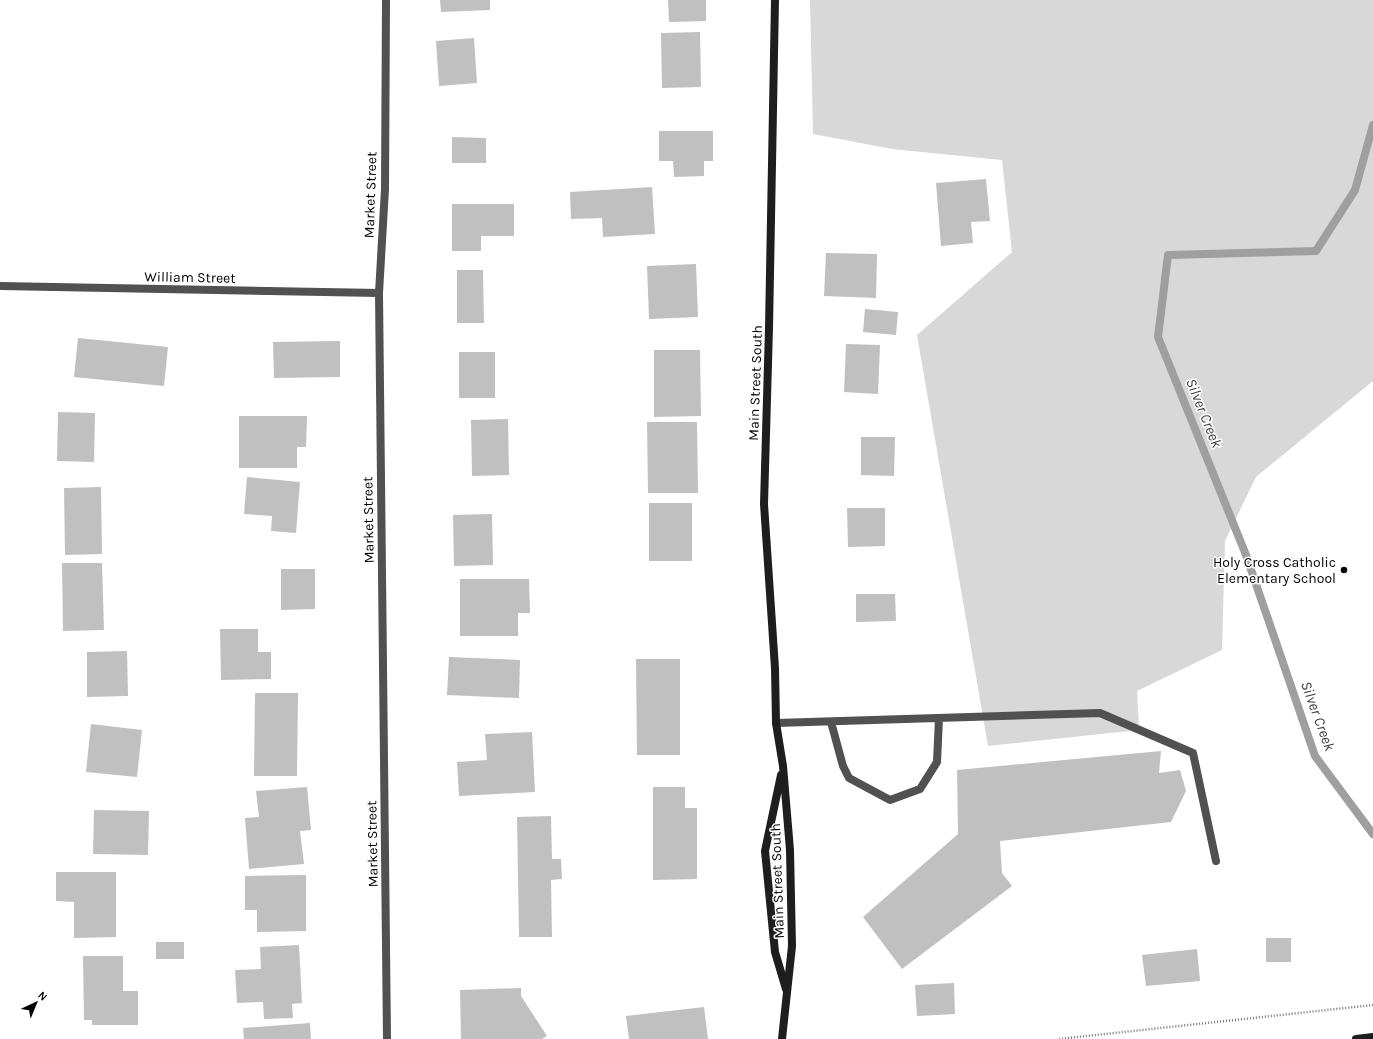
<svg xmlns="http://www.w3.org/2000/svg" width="1373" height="1039" font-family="Karla,sans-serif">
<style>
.green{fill:#d8d8d8}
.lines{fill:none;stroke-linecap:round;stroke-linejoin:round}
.stream{stroke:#9f9f9f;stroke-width:8}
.building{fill:#c0c0c0}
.path{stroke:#737373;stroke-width:2.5;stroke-dasharray:1 2;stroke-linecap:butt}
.lane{stroke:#515151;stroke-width:8}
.street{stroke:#515151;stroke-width:8}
.secondary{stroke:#1e1e1e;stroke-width:8}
.poi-dot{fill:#000;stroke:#fff;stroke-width:1.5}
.labels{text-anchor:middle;stroke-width:3;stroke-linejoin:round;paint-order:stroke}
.street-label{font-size:14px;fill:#000;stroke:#fff}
.poi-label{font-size:14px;fill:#000;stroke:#fff;text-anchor:end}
.water-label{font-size:15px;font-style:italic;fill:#404040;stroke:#fff}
</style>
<rect width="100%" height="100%" fill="#fff"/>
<path class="green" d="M810,0H1373V381L1256,477L1225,541L1222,650L1137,691L1139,730L988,746L917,335L1012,252L1002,160L892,149L813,134Z"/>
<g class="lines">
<path class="stream" d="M1373,125L1355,190L1316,251L1168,255L1158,337L1246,555L1315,756L1373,834"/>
</g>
<path class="building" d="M440,0H490V10L441,12Z
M668,0H706V21L669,22Z
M700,32L701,87L662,88L661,33Z
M474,38L477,83L439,86L436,41Z
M659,131H713V161H704V176L674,177L673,161H659Z
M452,137L486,138V163H452Z
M986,179L990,221L971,222L973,243L941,246L936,183Z
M652,187L655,234L603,237L602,218L571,219L570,192Z
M452,204H514V236H481V251H452Z
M826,253L877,254L876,298L824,296Z
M696,264L698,317L649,319L647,266Z
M457,270H483L484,323H457Z
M865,309L898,312L896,335L863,332Z
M78,338L168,347L164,386L74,377Z
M340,341V377L274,378L273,342Z
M846,344L880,345L878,394L844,392Z
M654,350H700L701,416L654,417Z
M459,352H495V398H459Z
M58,412L95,413L94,462L57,461Z
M239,416H307L306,447H297V468H239Z
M508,419L509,475L472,476L471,420Z
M647,422H697L698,493H648Z
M861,437H895L894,476L861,475Z
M247,477L300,482L296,533L271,531L272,516L244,514Z
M101,487L102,554L65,555L64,488Z
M649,503H692V561H649Z
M847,508H885V546L848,547Z
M492,514L493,565L454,566L453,515Z
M62,563H102L104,630L63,631Z
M281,569H315V609L281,610Z
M460,579H529L530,613H518V636H460Z
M856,594H895L896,621L856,622Z
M220,629H258V652H271V679L221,680Z
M127,651L128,696L87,697V652Z
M449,657L520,660L519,698L447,695Z
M636,659H680V755H637Z
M255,693H298L297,776H254Z
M91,724L142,730L137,777L86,772Z
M532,732L535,792L459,796L457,762L487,760L485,734Z
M1161,751L1159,773L1180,770L1186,791L1171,822L1000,841L1002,873L1012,886L902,969L863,917L958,834L957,770Z
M307,787L311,830L300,831L304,864L249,869L245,818L259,817L256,791Z
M653,787H685V808H697V879L653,880Z
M94,810L149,811L148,855L93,854Z
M551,816L552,859H561L562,879L551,880L552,937H519L517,817Z
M56,872H116V937L74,938V902L56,901Z
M306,875V931L257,932V910H245V876Z
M1266,938H1291V962H1266Z
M156,942H184V959H156Z
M299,945L302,1003L292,1004L293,1018L264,1019L263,1002L237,1003L235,970L261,969L260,947Z
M1197,949L1200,981L1146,986L1142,955Z
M83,956H123V991H138V1025H92V1020H84Z
M954,983L955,1014L917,1016L915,985Z
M521,988V996L547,1036L542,1039H461L460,990Z
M704,1007L708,1039H629L626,1016Z
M310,1023L311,1039H244L243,1028Z"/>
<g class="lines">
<path class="path" d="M1059,1039L1373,1005"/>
<path class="lane" d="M831,722L843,766L849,778L890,800L920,789L937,762L939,718
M776,723L1100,713L1193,753L1216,861"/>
<path class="street" d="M386,0L385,189L379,293L387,1039
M0,286L379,293"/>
<path class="secondary" d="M775,0L769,328L764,504L775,668L776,723L783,766L790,850L792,946L782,1039
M781,775L765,851L775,952L786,989
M1356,1039L1373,1037"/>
</g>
<circle class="poi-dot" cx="1344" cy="570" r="4"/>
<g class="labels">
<g class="street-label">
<text transform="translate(370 195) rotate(-88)" y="5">Market Street</text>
<text transform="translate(190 277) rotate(1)" y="5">William Street</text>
<text transform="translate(755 383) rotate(-88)" y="5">Main Street South</text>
<text transform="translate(368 520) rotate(-91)" y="5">Market Street</text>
<text transform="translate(372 844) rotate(-91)" y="5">Market Street</text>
<text transform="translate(777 881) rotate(-92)" y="5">Main Street South</text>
</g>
<g class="poi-label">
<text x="1336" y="567">Holy Cross Catholic<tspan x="1336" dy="16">Elementary School</tspan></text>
</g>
<g class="water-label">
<text transform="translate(1204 413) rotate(68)" y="5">Silver Creek</text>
<text transform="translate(1318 716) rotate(70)" y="5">Silver Creek</text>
</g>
</g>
<g transform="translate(36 1003) rotate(44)" stroke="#ffffff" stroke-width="3" paint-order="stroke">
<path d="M0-3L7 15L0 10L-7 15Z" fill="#000000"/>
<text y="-6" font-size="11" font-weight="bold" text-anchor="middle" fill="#000000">N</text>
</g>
</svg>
